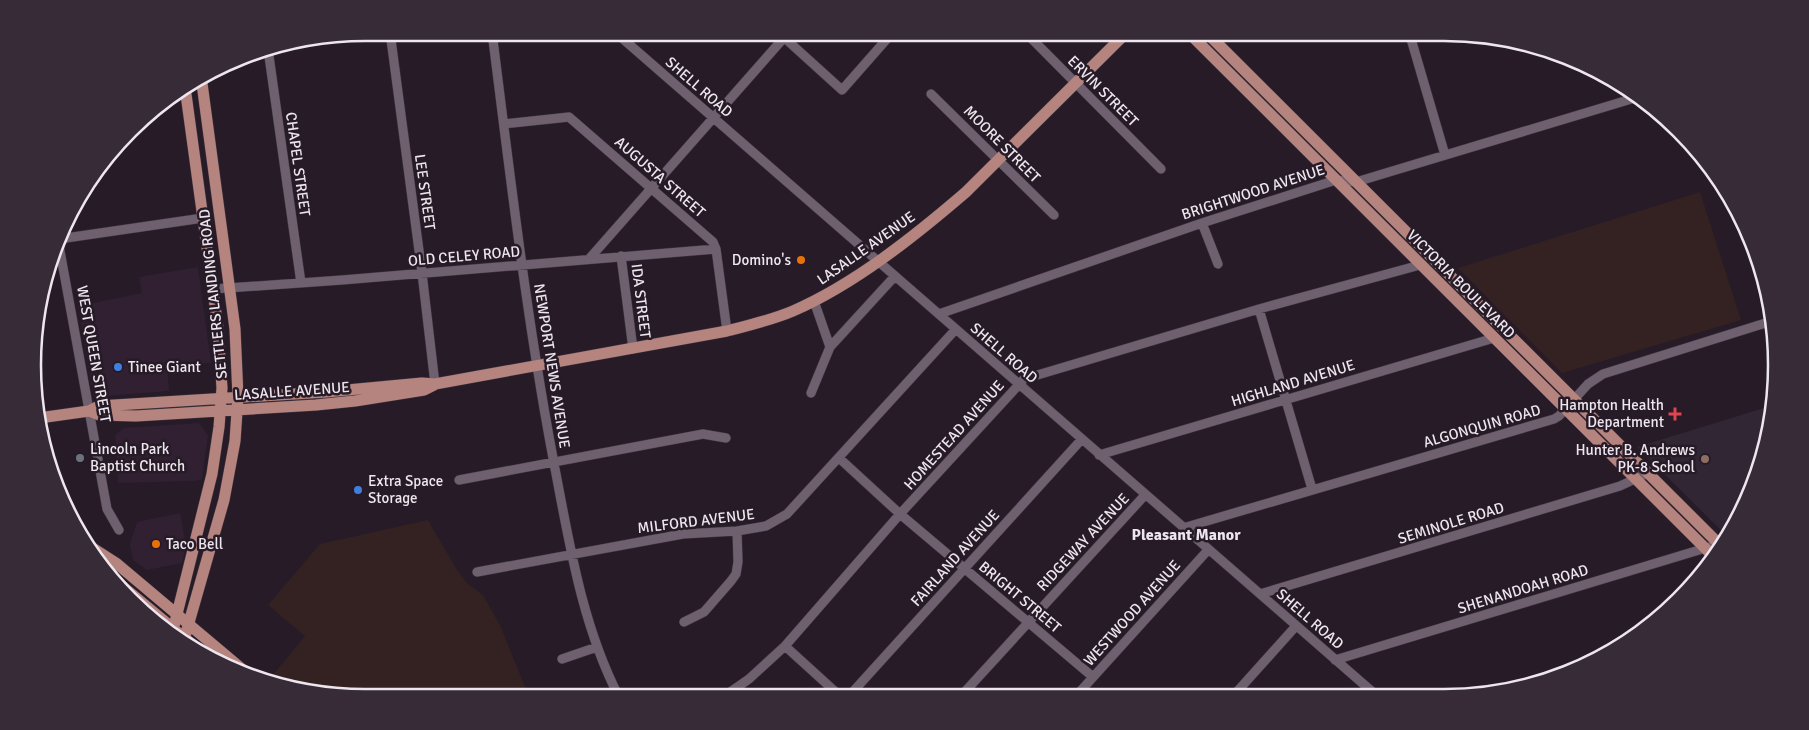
<svg xmlns="http://www.w3.org/2000/svg" width="1809" height="730" font-family="Signika,sans-serif">
<style>
.built{fill:#302031}
.industrial{fill:#342122}
.education{fill:#312634}
.lines{fill:none;stroke-linecap:round;stroke-linejoin:round}
.minor-casing{stroke:#403741;stroke-width:10}
.major-casing{stroke:#403741;stroke-width:12}
.minor{stroke:#6e606f;stroke-width:9}
.major{stroke:#b6847e;stroke-width:11}
.food-dot{fill:#e8710a;stroke:#261b27;stroke-width:2}
.shop-dot{fill:#3f7fe0;stroke:#261b27;stroke-width:2}
.health-dot{fill:#e0444e;stroke:#261b27;stroke-width:2}
.worship-dot{fill:#6b7280;stroke:#261b27;stroke-width:2}
.education-dot{fill:#8d6e63;stroke:#261b27;stroke-width:2}
.labels{text-anchor:middle;stroke-width:5;stroke-linejoin:round;paint-order:stroke}
.street-label{font-size:15px;fill:#eee6ee;stroke:#261b27}
.poi-label{font-size:15px;fill:#eee6ee;stroke:#261b27;text-anchor:start}
.neighbourhood-label{font-size:16px;font-weight:bold;fill:#eee6ee;stroke:#261b27}
.rim{fill:none;stroke:#eee6ee;stroke-width:2.5}
</style>
<rect width="100%" height="100%" fill="#261b27"/>
<path class="built" d="M198,267L211,363L167,364L169,391L104,396L92,388L78,306L142,293L139,277Z
M199,423L208,435L202,479L195,481L118,483L115,435L124,428Z
M180,513L186,545L182,563L147,570L133,560L130,544L137,522Z"/>
<path class="industrial" d="M1700,192L1741,320L1562,373L1458,268Z
M428,520L457,570L468,584L483,595L500,625L529,697H365L268,681L305,636L268,605L320,544Z"/>
<path class="education" d="M1774,405L1759,472L1727,536L1637,447Z"/>
<g class="lines">
<defs>
<path id="minor" d="M390,32L422,273L435,384
M492,32C511,182 528,331 557,479C571,553 584,629 619,697
M615,32L1376,695
M778,32L842,90L893,32
M1025,32L1161,169
M1409,32L1445,155
M268,49L301,283
M931,94L1054,215
M504,124L569,117L713,242L716,249L727,331
M1202,223L1218,264
M59,239L203,218
M58,240L107,509L119,530
M621,256L633,349
M589,259L789,32
M213,289L342,280L716,249
M814,301L830,347
M1259,309L1312,489
M939,314L1202,223L1336,180L1356,182L1638,97
M811,393L830,347L895,276
M1099,455L1494,338
M839,458L900,514L1093,677
M459,480L703,434L726,438
M1183,528L1554,419L1559,416L1588,384L1603,374L1772,321
M477,572L683,534L737,531L766,526L787,514L956,329
M1260,594L1620,486L1648,473
M684,622L704,612L731,581L736,574L738,562L737,531
M785,646L840,696
M562,659L597,647
M1335,660L1719,544
M1234,695L1296,626
M849,696L1082,439
M961,696L1145,495
M1076,696L1208,550
M723,697L749,679L785,646L900,514L1024,379L1259,309L1420,265"/>
<path id="major" d="M1188,32L1714,557
M1206,32L1722,547
M89,411L99,415L136,416L316,405L355,401L424,390L434,385
M39,418L89,411L99,406L326,392L422,383L435,384L727,331C750,325 772,320 793,311C855,284 916,235 966,192L1127,32
M85,543L116,563L249,675
M122,586L193,645
M172,634L212,474L219,427L222,388L218,328L185,87
M184,640L224,500L235,441L238,397L235,329L201,76"/>
</defs>
<use href="#minor" class="minor-casing"/>
<use href="#major" class="major-casing"/>
<use href="#minor" class="minor"/>
<use href="#major" class="major"/>
</g>
<g class="food-dot">
<circle cx="801" cy="260" r="5"/>
<circle cx="156" cy="544" r="5"/>
</g>
<g class="shop-dot">
<circle cx="118" cy="367" r="5"/>
<circle cx="358" cy="490" r="5"/>
</g>
<path class="health-dot" d="M1672.5 406.5h5v5h5v5h-5v5h-5v-5h-5v-5h5z"/>
<circle class="worship-dot" cx="80" cy="458" r="5"/>
<circle class="education-dot" cx="1705" cy="459" r="5"/>
<g class="labels">
<g class="street-label">
<text transform="translate(699 87) rotate(41)" y="5">SHELL ROAD</text>
<text transform="translate(1103 91) rotate(45)" y="5">ERVIN STREET</text>
<text transform="translate(1002 144) rotate(45)" y="5">MOORE STREET</text>
<text transform="translate(298 164) rotate(82)" y="5">CHAPEL STREET</text>
<text transform="translate(660 177) rotate(41)" y="5">AUGUSTA STREET</text>
<text transform="translate(425 192) rotate(82)" y="5">LEE STREET</text>
<text transform="translate(1253 192) rotate(-18)" y="5">BRIGHTWOOD AVENUE</text>
<text transform="translate(866 248) rotate(-35)" y="5">LASALLE AVENUE</text>
<text transform="translate(464 256) rotate(-5)" y="5">OLD CELEY ROAD</text>
<text transform="translate(1461 284) rotate(45)" y="5">VICTORIA BOULEVARD</text>
<text transform="translate(213 294) rotate(-96)" y="5">SETTLERS LANDING ROAD</text>
<text transform="translate(641 301) rotate(83)" y="5">IDA STREET</text>
<text transform="translate(1004 353) rotate(41)" y="5">SHELL ROAD</text>
<text transform="translate(94 354) rotate(80)" y="5">WEST QUEEN STREET</text>
<text transform="translate(552 366) rotate(81)" y="5">NEWPORT NEWS AVENUE</text>
<text transform="translate(1293 383) rotate(-17)" y="5">HIGHLAND AVENUE</text>
<text transform="translate(292 391) rotate(-4)" y="5">LASALLE AVENUE</text>
<text transform="translate(1482 426) rotate(-16)" y="5">ALGONQUIN ROAD</text>
<text transform="translate(954 435) rotate(-48)" y="5">HOMESTEAD AVENUE</text>
<text transform="translate(696 521) rotate(-7)" y="5">MILFORD AVENUE</text>
<text transform="translate(1451 523) rotate(-17)" y="5">SEMINOLE ROAD</text>
<text transform="translate(1083 542) rotate(-47)" y="5">RIDGEWAY AVENUE</text>
<text transform="translate(955 558) rotate(-48)" y="5">FAIRLAND AVENUE</text>
<text transform="translate(1523 589) rotate(-17)" y="5">SHENANDOAH ROAD</text>
<text transform="translate(1020 597) rotate(40)" y="5">BRIGHT STREET</text>
<text transform="translate(1132 613) rotate(-48)" y="5">WESTWOOD AVENUE</text>
<text transform="translate(1310 619) rotate(41)" y="5">SHELL ROAD</text>
</g>
<g class="poi-label">
<text x="791" y="265" text-anchor="end">Domino's</text>
<text x="128" y="372">Tinee Giant</text>
<text x="1664" y="410" text-anchor="end">Hampton Health<tspan x="1664" dy="17">Department</tspan></text>
<text x="90" y="454">Lincoln Park<tspan x="90" dy="17">Baptist Church</tspan></text>
<text x="1695" y="455" text-anchor="end">Hunter B. Andrews<tspan x="1695" dy="17">PK-8 School</tspan></text>
<text x="368" y="486">Extra Space<tspan x="368" dy="17">Storage</tspan></text>
<text x="166" y="549">Taco Bell</text>
</g>
<g class="neighbourhood-label">
<text x="1186" y="540">Pleasant Manor</text>
</g>
</g>
<path d="M0 0H1809V730H0ZM365 41H1444A324 324 0 0 1 1768 365V365A324 324 0 0 1 1444 689H365A324 324 0 0 1 41 365V365A324 324 0 0 1 365 41Z" fill="#362b37" fill-rule="evenodd"/>
<path class="rim" d="M365 41H1444A324 324 0 0 1 1768 365V365A324 324 0 0 1 1444 689H365A324 324 0 0 1 41 365V365A324 324 0 0 1 365 41Z"/>
</svg>
